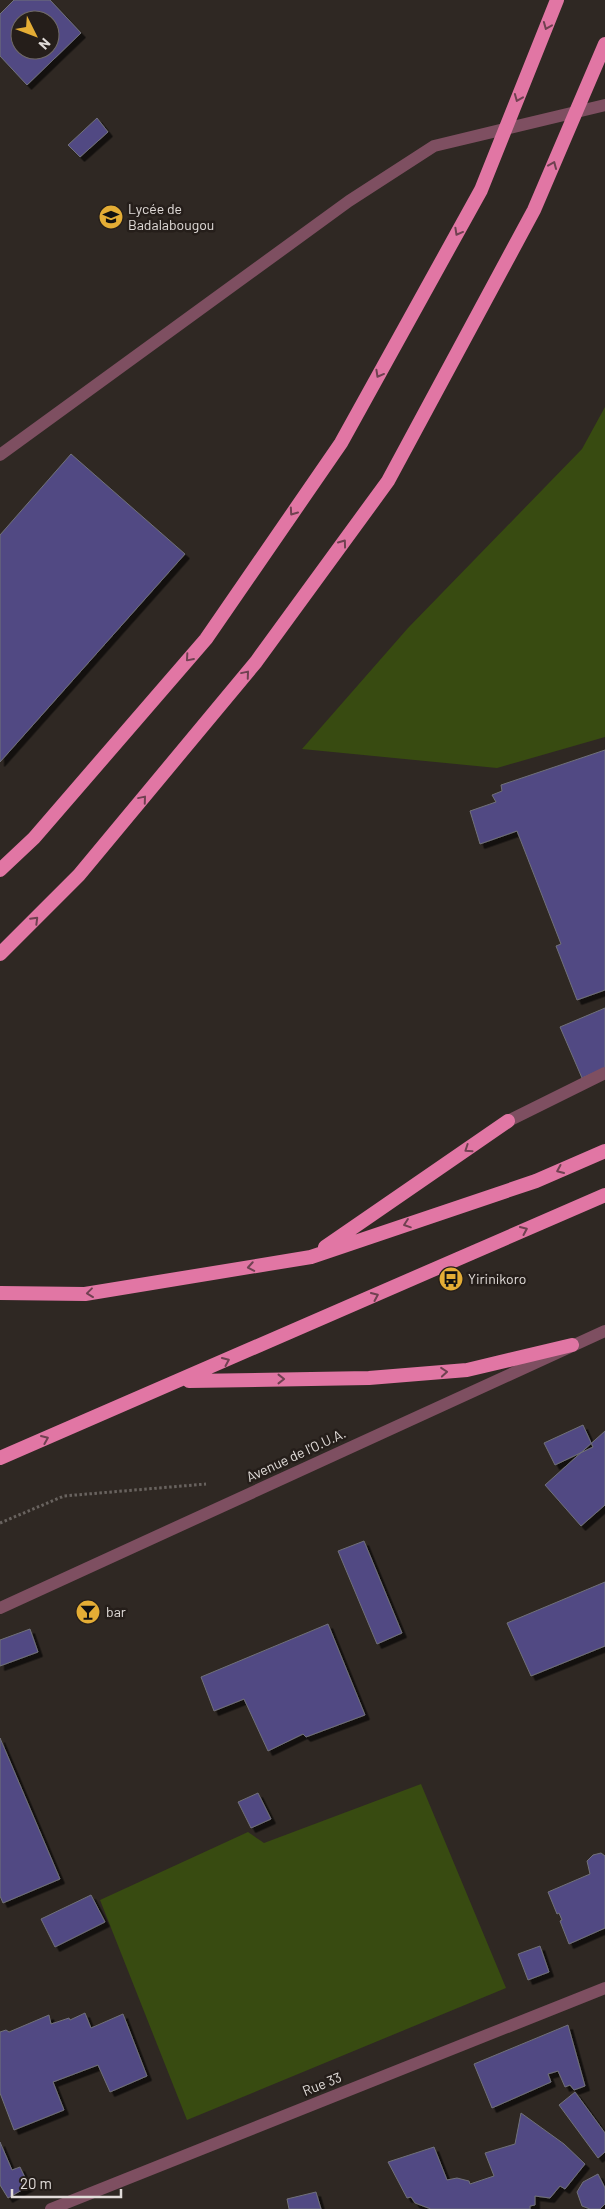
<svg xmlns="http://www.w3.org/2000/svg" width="605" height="2209" font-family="Barlow,sans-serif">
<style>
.green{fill:#384b11}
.building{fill:#514a83;stroke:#717179;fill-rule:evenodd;filter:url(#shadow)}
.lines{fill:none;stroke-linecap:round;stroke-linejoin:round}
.path{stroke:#69635f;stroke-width:3;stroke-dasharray:2.5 2.5;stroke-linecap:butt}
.minor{stroke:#7e4f61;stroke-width:12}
.tertiary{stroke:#7e4f61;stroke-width:12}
.trunk{stroke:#e176a4;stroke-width:14}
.oneway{stroke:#704151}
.labels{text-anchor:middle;stroke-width:5;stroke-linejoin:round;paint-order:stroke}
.poi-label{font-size:14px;fill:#e1dcd9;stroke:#251e1a;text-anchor:start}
.street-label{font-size:14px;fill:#e1dcd9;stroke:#251e1a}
</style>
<defs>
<filter id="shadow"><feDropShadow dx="4.5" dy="4.5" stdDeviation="0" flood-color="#0009"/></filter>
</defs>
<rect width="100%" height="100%" fill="#2f2823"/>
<path class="green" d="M605,407V737L497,768L302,749L408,628L582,449Z
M421,1784L506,1988L187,2120L100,1900L248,1832L264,1843Z"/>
<path class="building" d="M14,0H50L81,33L27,85L0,56V14ZM20,20H50V50H20Z
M97,118L108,132L80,157L68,145Z
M71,454L185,554L0,762V535Z
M605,750V990L577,1000L556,946L561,944L517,831L480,844L470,811L496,802L492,795L502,791L501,785Z
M605,1008V1068L582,1078L560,1027Z
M583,1425L593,1447L555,1465L544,1443Z
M605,1431V1505L581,1526L545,1485Z
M364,1541L402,1633L377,1644L338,1551Z
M605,1582V1646L531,1676L507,1623Z
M328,1624L365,1715L306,1737L303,1734L268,1751L244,1699L214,1711L201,1677Z
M30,1629L38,1652L0,1666V1640Z
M0,1738L60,1879L3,1903L0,1896Z
M258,1793L271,1819L251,1828L238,1802Z
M601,1853L605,1856V1928L569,1944L560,1921L562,1920L559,1913L557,1914L548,1892L590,1874L587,1861L593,1855Z
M91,1895L105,1922L55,1947L41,1919Z
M540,1946L549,1972L528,1980L518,1954Z
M85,2013L91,2028L123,2014L147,2076L110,2092L98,2065L53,2082L64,2110L14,2130L0,2093V2032L6,2030L9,2032L49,2015L51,2024L69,2018L70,2020Z
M568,2025L585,2086L574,2090L570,2085L565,2087L558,2071L548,2074L551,2082L492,2108L474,2064Z
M575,2092L605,2133V2152L598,2158L559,2105Z
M521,2113L564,2144L585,2164L565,2189L560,2186L550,2198L535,2196V2205L530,2206V2209H431L415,2203L411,2197L407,2198L388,2162L434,2147L447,2180L457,2178L469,2181L470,2184L494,2176L485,2153L515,2144Z
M0,2142L12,2170L20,2167L29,2186L8,2198L0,2185Z
M598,2174L605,2188V2204L600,2209H590L582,2206L577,2192L583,2182Z
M316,2192L321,2209H289L287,2199Z"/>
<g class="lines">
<path class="path" d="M0,1523L64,1496L206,1484"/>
<path class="minor" d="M508,1121L605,1073
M0,1608L605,1331
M51,2209L605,1988"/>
<path class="tertiary" d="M0,455L349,201L434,146L605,105"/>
<path class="trunk" d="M0,870L34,838L206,639L341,443L481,190L557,0
M0,954L79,875L256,662L388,481L534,210L605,44
M325,1247L508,1121
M0,1293L85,1294L311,1257L536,1181L605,1151
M189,1381L369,1378L467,1370L572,1345
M0,1458L605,1195"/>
</g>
<defs><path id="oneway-chevron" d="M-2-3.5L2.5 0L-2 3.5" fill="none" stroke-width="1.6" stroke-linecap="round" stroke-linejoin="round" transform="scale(1.25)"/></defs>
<g class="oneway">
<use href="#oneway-chevron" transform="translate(547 26) rotate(112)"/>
<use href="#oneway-chevron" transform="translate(518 98) rotate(112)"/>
<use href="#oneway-chevron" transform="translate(553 165) rotate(-67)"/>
<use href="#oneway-chevron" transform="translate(458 232) rotate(119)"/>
<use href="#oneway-chevron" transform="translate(379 374) rotate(119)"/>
<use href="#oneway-chevron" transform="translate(293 512) rotate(125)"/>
<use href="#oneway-chevron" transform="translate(343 543) rotate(-54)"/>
<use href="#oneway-chevron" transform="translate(189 658) rotate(131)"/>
<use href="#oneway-chevron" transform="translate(246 674) rotate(-50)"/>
<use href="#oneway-chevron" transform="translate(143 799) rotate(-50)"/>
<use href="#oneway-chevron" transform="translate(35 920) rotate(-45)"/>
<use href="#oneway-chevron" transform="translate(468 1149) rotate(146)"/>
<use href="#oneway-chevron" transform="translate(560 1170) rotate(156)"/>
<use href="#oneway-chevron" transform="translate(407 1224) rotate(161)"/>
<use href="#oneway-chevron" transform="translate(524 1230) rotate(-24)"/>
<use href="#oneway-chevron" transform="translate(251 1267) rotate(170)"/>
<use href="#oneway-chevron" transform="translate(90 1293) rotate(173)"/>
<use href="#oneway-chevron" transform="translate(375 1296) rotate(-24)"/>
<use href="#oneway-chevron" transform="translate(226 1361) rotate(-24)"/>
<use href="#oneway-chevron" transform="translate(444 1372) rotate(-5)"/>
<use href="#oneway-chevron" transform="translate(281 1379)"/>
<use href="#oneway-chevron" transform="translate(45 1439) rotate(-23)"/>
</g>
<defs>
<symbol id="school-disc" viewBox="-11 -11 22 22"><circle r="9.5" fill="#e4ad35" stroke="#251e1a"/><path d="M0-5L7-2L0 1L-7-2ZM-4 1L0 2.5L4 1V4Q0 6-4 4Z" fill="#111"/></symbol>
<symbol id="bus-disc" viewBox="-11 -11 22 22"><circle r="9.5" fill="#e4ad35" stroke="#251e1a"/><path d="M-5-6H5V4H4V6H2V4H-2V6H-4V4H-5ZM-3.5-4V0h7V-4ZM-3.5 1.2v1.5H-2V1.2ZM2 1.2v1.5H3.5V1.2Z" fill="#111"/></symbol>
<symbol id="bar-disc" viewBox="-11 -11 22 22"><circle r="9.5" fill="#e4ad35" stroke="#251e1a"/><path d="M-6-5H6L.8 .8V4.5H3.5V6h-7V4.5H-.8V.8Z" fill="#111"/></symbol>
</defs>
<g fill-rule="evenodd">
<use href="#school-disc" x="97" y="203" width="28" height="28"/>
<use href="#bus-disc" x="437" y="1265" width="28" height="28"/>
<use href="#bar-disc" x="74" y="1598" width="28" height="28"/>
</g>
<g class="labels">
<g class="poi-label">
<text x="128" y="214">Lycée de<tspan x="128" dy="16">Badalabougou</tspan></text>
<text x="468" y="1284">Yirinikoro</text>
<text x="106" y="1617">bar</text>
</g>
<g class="street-label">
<text transform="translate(296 1455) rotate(-25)" y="5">Avenue de l'O.U.A.</text>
<text transform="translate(322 2084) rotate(-22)" y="5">Rue 33</text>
</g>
</g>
<g transform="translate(35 35) rotate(132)"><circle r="24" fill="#251e1a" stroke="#706a66"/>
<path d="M0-4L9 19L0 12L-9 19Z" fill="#e4ad35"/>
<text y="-8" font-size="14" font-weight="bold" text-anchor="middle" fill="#e1dcd9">N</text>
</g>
<path d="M12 2189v8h109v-8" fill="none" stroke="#e1dcd9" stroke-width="2.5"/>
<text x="20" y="2189" font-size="15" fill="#e1dcd9" stroke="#251e1a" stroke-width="4" paint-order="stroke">20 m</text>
</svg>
